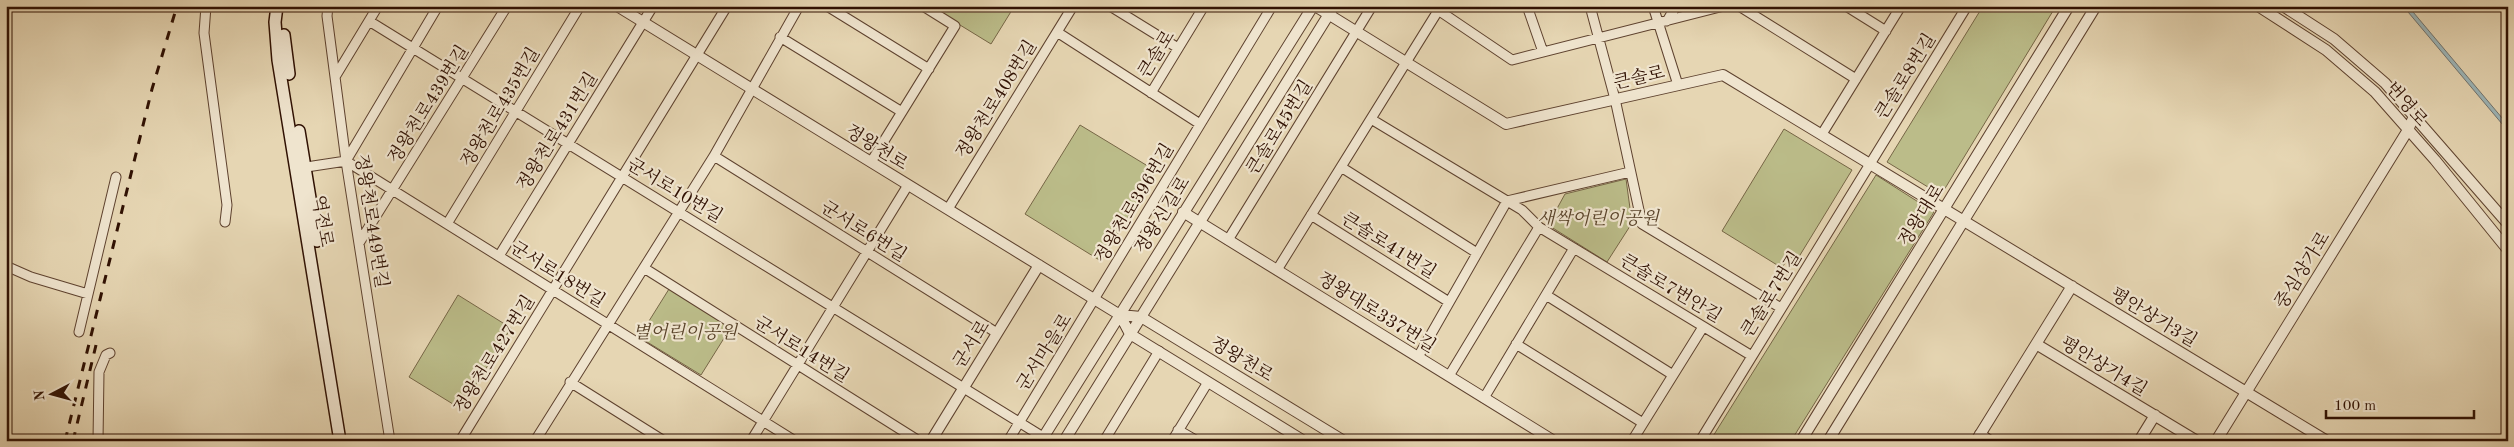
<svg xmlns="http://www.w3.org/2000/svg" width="2514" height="447" font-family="'Old Standard TT','Noto Serif KR',serif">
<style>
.green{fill:#bbbc89;stroke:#766646}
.water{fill:#9cb6b9;stroke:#717470}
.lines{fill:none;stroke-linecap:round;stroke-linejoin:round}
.minor-casing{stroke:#5e422f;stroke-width:11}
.tertiary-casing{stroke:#5e422f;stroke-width:12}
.secondary-casing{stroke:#301103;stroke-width:14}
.minor{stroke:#efe4ce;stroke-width:9}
.tertiary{stroke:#efe4ce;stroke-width:10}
.secondary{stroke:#efe4ce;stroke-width:11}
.rail{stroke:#301103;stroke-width:3;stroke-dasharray:9 9;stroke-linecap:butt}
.labels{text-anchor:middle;stroke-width:4.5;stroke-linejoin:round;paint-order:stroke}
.street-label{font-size:18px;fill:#301103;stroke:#efe4ce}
.park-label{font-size:18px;font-style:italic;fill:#5a442b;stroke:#efe4ce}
</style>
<rect width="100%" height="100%" fill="#e6d6b3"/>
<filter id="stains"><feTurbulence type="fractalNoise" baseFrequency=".004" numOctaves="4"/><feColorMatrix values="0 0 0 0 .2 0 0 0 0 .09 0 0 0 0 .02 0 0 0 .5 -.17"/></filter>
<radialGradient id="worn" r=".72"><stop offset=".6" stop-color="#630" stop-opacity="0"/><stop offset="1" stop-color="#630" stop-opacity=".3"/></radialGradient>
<path class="green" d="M929,6H1011L1012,10L991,44Z
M1983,6H2056L1941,195L1887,162Z
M1080,125L1156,171L1101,261L1025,214Z
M1784,129L1852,170L1797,260L1789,256L1782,268L1722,231Z
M1876,175L1934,212L1791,441H1710Z
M1626,179L1632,223L1607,262L1548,225L1565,194Z
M669,289L731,327L701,375L639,337Z
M458,295L511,328L461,409L409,377Z"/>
<path class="water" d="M2403,6H2408L2508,125V131Z"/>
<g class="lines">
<defs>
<path id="minor" d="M206,6L204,33L227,205L225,222
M328,6L327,16L346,161L390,441
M827,6L929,69
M1110,6L1178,48
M1527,6L1543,52
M1590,6L1615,99L1642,224L1781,308
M1653,6L1678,85
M1739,6L1856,79
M1846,6L1886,31
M1438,10L1512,60L1724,6
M369,21L1043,437
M1667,21L1676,6
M1057,32L1200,124
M780,37L902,112
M335,77L378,6
M1151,93L1204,6
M1371,119L1522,210L1539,227L1752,356
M1822,134L1901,6
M714,156L997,333
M346,161L438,6
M871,162L955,26L923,6
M1341,167L1477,253
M300,168L346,161L795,441
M948,209L1073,6
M1311,215L1449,302
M447,224L580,6
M1228,240L1372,6
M359,243L507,6
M499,256L653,6
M6,266L31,277L88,294
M644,268L919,441
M1277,270L1441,6
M1546,295L1673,375
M79,332L116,177
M1516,344L1643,423
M1418,357L1507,201L1630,172
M1449,376L1539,227
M570,382L664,441
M1484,398L1574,248
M1178,430L1197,441
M98,441L99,372L106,355L110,353
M460,441L727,6
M535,441L714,156L799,6
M751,441L908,185
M1008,441L1272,6
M1104,441L1159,351
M1172,441L1208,382
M1632,441L1703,327
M1700,441L1967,6"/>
<path id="tertiary" d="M617,6L1120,315L1141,317L1344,441
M1315,6L1506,124L1723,75L2327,441
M2258,6L2326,50L2375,92L2435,160L2508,250
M2283,6L2334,39L2385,83L2508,224
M1183,212L1554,441
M1120,315L1130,334L1304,441
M2036,344L2197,441
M1980,434L1990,441
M931,441L1039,265
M1041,441L1313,6
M1064,441L1334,6
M1801,441L2069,6
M1828,441L2096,6
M1976,441L2072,286
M2139,441L2155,415
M2216,441L2408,130L2414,116"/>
<path id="secondary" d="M277,6L275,22L278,60L340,441
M284,35L289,74
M299,131L317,241"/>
</defs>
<use href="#minor" class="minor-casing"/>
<use href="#tertiary" class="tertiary-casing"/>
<use href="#secondary" class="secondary-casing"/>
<use href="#minor" class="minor"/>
<use href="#tertiary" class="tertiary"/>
<use href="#secondary" class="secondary"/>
<path class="rail" d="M65,441L152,89L177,6
M73,441L96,345"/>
</g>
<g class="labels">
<g class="street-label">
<text transform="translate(1156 54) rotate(-58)" y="6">큰솔로</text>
<text transform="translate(1905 76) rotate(-58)" y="6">큰솔로8번길</text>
<text transform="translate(1639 77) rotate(-13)" y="6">큰솔로</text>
<text transform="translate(996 99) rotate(-58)" y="6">정왕천로408번길</text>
<text transform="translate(428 104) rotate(-58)" y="6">정왕천로439번길</text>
<text transform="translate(2407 104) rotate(48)" y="6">번영로</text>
<text transform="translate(500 107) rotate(-59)" y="6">정왕천로435번길</text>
<text transform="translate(1279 127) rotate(-58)" y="6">큰솔로45번길</text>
<text transform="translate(557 131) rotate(-58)" y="6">정왕천로431번길</text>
<text transform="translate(877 147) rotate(32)" y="6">정왕천로</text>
<text transform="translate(675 190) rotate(31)" y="6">군서로10번길</text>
<text transform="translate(1134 203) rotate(-59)" y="6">정왕천로396번길</text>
<text transform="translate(1162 215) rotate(-58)" y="6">정왕신길로</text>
<text transform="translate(1921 215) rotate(-58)" y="6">정왕대로</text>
<text transform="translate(323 221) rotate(80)" y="6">역전로</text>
<text transform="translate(372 221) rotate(81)" y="6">정왕천로449번길</text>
<text transform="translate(864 231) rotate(32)" y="6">군서로6번길</text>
<text transform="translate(1389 245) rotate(32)" y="6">큰솔로41번길</text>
<text transform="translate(2302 270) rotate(-58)" y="6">중심상가로</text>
<text transform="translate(558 274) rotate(32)" y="6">군서로18번길</text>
<text transform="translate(1671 288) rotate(31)" y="6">큰솔로7번안길</text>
<text transform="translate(1771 294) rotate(-58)" y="6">큰솔로7번길</text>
<text transform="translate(1377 312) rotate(32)" y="6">정왕대로337번길</text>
<text transform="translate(2154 317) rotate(31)" y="6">평안상가3길</text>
<text transform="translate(971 344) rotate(-58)" y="6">군서로</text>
<text transform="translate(802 349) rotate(32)" y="6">군서로14번길</text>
<text transform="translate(1044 352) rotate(-58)" y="6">군서마을로</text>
<text transform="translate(494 354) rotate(-58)" y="6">정왕천로427번길</text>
<text transform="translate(1242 359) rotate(31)" y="6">정왕천로</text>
<text transform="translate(2104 366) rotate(31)" y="6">평안상가4길</text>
</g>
<g class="park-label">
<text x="1598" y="224">새싹어린이공원</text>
<text x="685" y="338">별어린이공원</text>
</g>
</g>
<rect width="2514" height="447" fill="none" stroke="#e6d6b3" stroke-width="25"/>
<rect x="8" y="8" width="2499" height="432" fill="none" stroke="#301103" stroke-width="2.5"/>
<rect x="12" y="12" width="2489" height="422" fill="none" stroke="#301103"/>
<g transform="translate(52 394) rotate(264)" stroke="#efe4ce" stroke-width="4" paint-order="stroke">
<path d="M0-4L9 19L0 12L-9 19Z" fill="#301103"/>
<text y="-8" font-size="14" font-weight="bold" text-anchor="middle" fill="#301103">N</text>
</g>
<path d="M2326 410v8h148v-8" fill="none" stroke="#301103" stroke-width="2.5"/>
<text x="2334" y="410" font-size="15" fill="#301103" stroke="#efe4ce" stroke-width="4" paint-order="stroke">100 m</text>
<rect width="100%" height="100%" filter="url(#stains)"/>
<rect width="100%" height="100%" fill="url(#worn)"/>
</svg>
